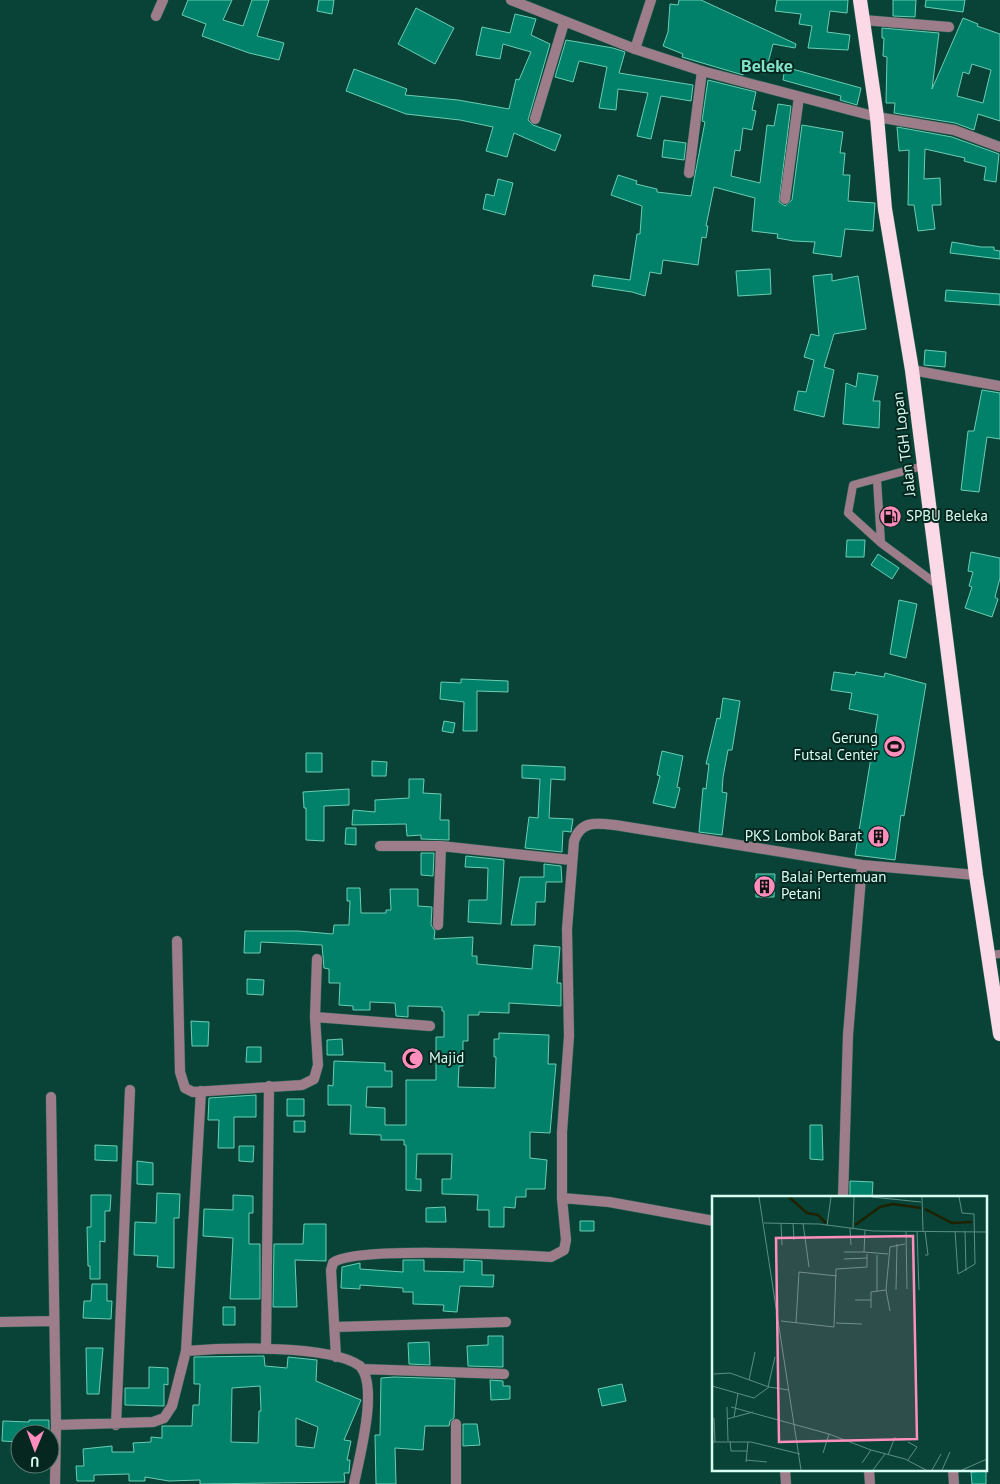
<svg xmlns="http://www.w3.org/2000/svg" width="1000" height="1484" font-family="'PT Sans',sans-serif">
<style>
.building{fill:#01816a;stroke:#6aceb4;fill-rule:evenodd}
.lines{fill:none;stroke-linecap:round;stroke-linejoin:round}
.service-casing{stroke:#2a6155;stroke-width:9}
.minor-casing{stroke:#2a6155;stroke-width:11}
.tertiary-casing{stroke:#2a6155;stroke-width:11}
.trunk-casing{stroke:#2a6155;stroke-width:15}
.service{stroke:#9d7d89;stroke-width:8}
.minor{stroke:#9d7d89;stroke-width:10}
.tertiary{stroke:#9d7d89;stroke-width:10}
.trunk{stroke:#fbd9e6;stroke-width:14}
.labels{text-anchor:middle;stroke-width:4;stroke-linejoin:round;paint-order:stroke}
.street-label{font-size:15px;fill:#d9fef2;stroke:#06271f}
.poi-label{font-size:15px;fill:#d9fef2;stroke:#06271f;text-anchor:start}
.quarter-label{font-size:18px;font-weight:bold;fill:#81e4c9;stroke:#06271f}
.inset-river{fill:none;stroke:#1f2200;stroke-width:2.5}
.inset-road{fill:none;stroke:#5c8e82;stroke-width:1}
.view{fill:#fe8ebd;fill-opacity:0.15;stroke:#fe8ebd;stroke-width:2.5}
.inset-edge{fill:none;stroke:#d9fef2;stroke-width:2.5}
</style>
<rect width="100%" height="100%" fill="#094337"/>
<path class="building" d="M188,0H232L223,20L243,26L252,0H269L257,36L284,43L279,60L249,53L202,36L206,24L182,15Z
M319,0H334L332,14L317,11Z
M679,0H701L796,44L795,48L773,44L765,74L744,66L743,75L682,57L683,54L663,46L668,32L670,4L678,5Z
M777,0H848L847,13L830,11L827,32L850,35L848,50L808,48L812,26L799,24L801,14L775,11Z
M893,0H916L915,17L893,16Z
M926,0H965L963,12L925,7Z
M416,8L454,28L435,64L398,44Z
M515,14L536,19L531,35L550,44L528,120L533,125L561,135L555,151L514,133L507,157L486,151L493,127L460,120L406,114L346,91L354,69L407,89L405,95L458,100L509,109L516,79L519,80L531,52L503,44L500,59L476,55L482,27L510,33Z
M963,18L978,24L977,26L1000,34V121L978,114L974,130L955,123L894,113L895,103H886L887,57L883,56L884,38H882V28L939,33L932,89ZM972,64L991,70L983,103L957,96L963,72L969,74Z
M566,40L613,48L625,52L619,73L693,85L691,101L661,96L651,139L637,136L648,93L618,89L616,110L599,108L607,67L579,61L573,82L555,77Z
M785,67L861,88L857,105L840,100L841,96L783,80Z
M708,80L756,92L752,110L756,111L752,130L743,128L740,151L735,150L731,176L760,183L767,125L774,126L778,104L791,106L779,202L785,206L792,200L802,125L843,132L840,153H845L843,175H850L848,201L875,203L873,231L845,229L841,257L813,253L815,242L794,241L777,238L778,234L752,231L755,198L714,187L706,226H708L706,238L702,237L698,265L663,260L661,274L650,272L645,296L632,292L592,286L594,275L630,280L637,234H640L642,206L611,195L618,175L637,181L636,184L657,189V192L691,196L705,122L702,121Z
M897,127L952,137L999,154L996,182L984,180L986,167L964,161L965,158L925,149L924,179L940,178L941,205H932L935,229L918,231L914,205H908L909,150L899,151Z
M664,140L686,143L684,160L662,157Z
M498,179L513,183L505,215L483,209L486,194L494,196Z
M952,242L981,247H994V250L1000,251V259L950,253Z
M770,269L771,294L738,296L736,271Z
M832,274V281L858,276L866,329L834,334L824,367L834,370L824,417L794,410L798,391L806,392L814,360L804,357L811,334L819,336L813,276Z
M946,290L1000,294V305L945,301Z
M925,350L946,352L945,367L924,365Z
M858,373L878,376L873,401H880L879,428L843,424L846,383L856,387Z
M982,390L1000,393V439L987,437L979,492L961,490L968,431H974Z
M847,540H865L864,557H846Z
M971,552L1000,558V578L995,597L998,599L992,617L965,608L972,587L969,586L973,572L968,571Z
M878,554L899,568L892,579L871,565Z
M899,600L917,604L906,658L890,654Z
M834,672L855,675L856,672L884,677L885,673L926,684L904,816L901,815L895,860L855,855L878,715L849,709L852,693L831,690Z
M461,679L508,681V692L477,691V731H463L464,702L440,699L441,682L461,683Z
M723,698L740,701L732,750H728L723,777L722,792L727,793L722,835L699,832L703,788L706,789L709,764H706L717,718L720,719Z
M444,721L455,723L453,733L442,731Z
M662,751L683,756L677,787L680,788L675,808L653,803L660,776L657,775Z
M306,753H322V772H306Z
M372,761L387,762L386,776H372Z
M522,765L565,767V780L551,779L549,818L573,819L571,832L563,831L562,852L525,848L529,817L538,818L540,779L522,778Z
M409,779H424L423,793L441,794L440,820H449V840L421,839V835L407,836L406,824L352,825L353,810L375,812V800L409,798Z
M349,789V805L324,806V841L306,840V808H304L303,792Z
M346,828H356V845L345,844Z
M421,853H434L433,876L421,875Z
M466,856L504,860L501,924L468,922L469,900H487L488,868L465,867Z
M544,864L561,866L562,882H546L545,902H536L535,925H511L520,877H544Z
M756,874H775L774,897H756Z
M347,888H360L361,913H386V910H391L390,889H418V906L432,907L431,925L435,931L434,939L473,937L472,956H477V964L532,969L534,945L560,947L557,983H561V1006L509,1003V1013L479,1012V1015H468V1041H463V1066H459L458,1087L495,1088L496,1057H494V1039H499V1033L549,1035L548,1064H556L550,1133L530,1132V1158L547,1160L545,1189H526V1197H516L515,1208L504,1207V1227H489V1210H477L478,1195L442,1194V1179H451L452,1154H417L416,1179H421V1191L406,1190V1145H404V1140H381V1135L350,1134L351,1105H328V1085L333,1086L334,1061L385,1063V1071H392V1087H367L366,1107L385,1108V1125H406V1080H436V1037H444V1011H442V1007L408,1006V1017L396,1016L395,1003L370,1002V1010H353V1006L339,1005L340,983H329V969L324,968L322,945L261,942L260,953H244L245,931H298L333,934L334,925H349L350,901H347Z
M247,979L264,980L263,995L247,994Z
M191,1021L209,1022L208,1046H192Z
M342,1039L343,1055H327V1040Z
M247,1047H261V1062H246Z
M256,1095V1117H234V1148H218L219,1120H208L209,1098Z
M287,1099H304V1116H287Z
M294,1121H305V1132H294Z
M810,1125H822L823,1160L810,1159Z
M95,1145L117,1146V1161L95,1160Z
M239,1146H254L253,1162L239,1161Z
M137,1161L153,1163V1185L137,1184Z
M850,1181L873,1182L872,1198H850Z
M157,1193L180,1194L179,1218H174V1268L157,1267L158,1256L134,1255L135,1222L156,1223Z
M91,1195H111L110,1211H105V1242L100,1241V1279H90V1266H88L87,1227H91Z
M233,1195L253,1196V1213H249V1244H260V1299H230L233,1238L203,1236L204,1209L233,1210Z
M445,1207L446,1222H426V1208Z
M580,1221H594V1231H580Z
M304,1224H326V1261L295,1260L297,1307H273L274,1244H303Z
M403,1260H424V1271L464,1272V1260L482,1261V1275H494L493,1287L460,1286L457,1312L443,1311L444,1305L413,1304V1292H403V1288L360,1285V1289L341,1288L342,1267L360,1263V1269L403,1272Z
M92,1284H107V1301H112L111,1319L83,1318L84,1301H91Z
M223,1307H235V1325H223Z
M488,1336H503V1367L468,1366L467,1346L488,1345Z
M429,1342L430,1365L409,1364L408,1343Z
M86,1348H103L99,1394H87Z
M264,1356L265,1366L287,1368L288,1357L317,1360L316,1381L361,1400L344,1440L351,1441L347,1460H350L349,1473H344L345,1482L200,1484V1480L169,1481L145,1477V1481H129V1474L94,1475V1481H77L76,1466H84L83,1449L112,1446V1452H134L133,1443L151,1442V1437L162,1438V1426H192L193,1405H199L200,1384H194V1357ZM260,1386L261,1411H259L258,1443L231,1442L232,1388ZM296,1418L318,1427L314,1448L296,1446Z
M149,1367L168,1368V1385L164,1384V1406L125,1405V1388H149Z
M394,1377L455,1379L454,1418L450,1421L449,1426H425L423,1450L395,1448L396,1484H376L375,1435H380L381,1378Z
M490,1380L503,1381V1386H510V1399L491,1400Z
M622,1384L626,1401L602,1406L598,1389Z
M29,1420H49V1434H20V1442L2,1441L3,1421L29,1422Z
M463,1424H477L480,1445L463,1446Z
M986,1471V1484H972L971,1472Z"/>
<g class="lines">
<defs>
<path id="service" d="M923,466L853,485L848,513L881,543L939,586
M877,480L881,543
M989,955L1000,954"/>
<path id="minor" d="M156,16L163,0
M863,20L949,27
M635,49L651,0
M877,117L954,130L1000,147
M535,119L564,23
M689,173L702,71
M785,199L799,97
M912,370L1000,386
M380,846H441L571,860
M438,925L441,846
M177,941L180,1072L185,1088L193,1092L302,1085L314,1079L318,1065L315,1017L317,959
M315,1017L430,1026
M51,1097L56,1425L55,1484
M562,1198L609,1202L714,1221
M843,1198L848,1035L862,865
M0,1322L54,1321
M335,1327L506,1322
M266,1348L269,1086
M186,1351C224,1348 330,1344 360,1366C379,1387 359,1458 354,1484
M336,1357L331,1270L333,1263C352,1246 517,1255 551,1257L564,1250L566,1240L562,1198V1132L569,1036L567,929L574,841C581,820 597,823 615,825L862,865L976,875
M362,1369L504,1374
M456,1424V1484
M56,1425L153,1422L164,1418L172,1406L186,1351L201,1091
M116,1425L130,1090
M785,1470L786,1484
M869,1470L870,1484
M953,1470L954,1484"/>
<path id="tertiary" d="M511,0L635,49L702,71L877,117"/>
<path id="trunk" d="M860,0L877,117L885,209L912,370L976,875L1000,1034"/>
</defs>
<use href="#service" class="service-casing"/>
<use href="#minor" class="minor-casing"/>
<use href="#tertiary" class="tertiary-casing"/>
<use href="#trunk" class="trunk-casing"/>
<use href="#service" class="service"/>
<use href="#minor" class="minor"/>
<use href="#tertiary" class="tertiary"/>
<use href="#trunk" class="trunk"/>
</g>
<defs>
<symbol id="fuel-disc" viewBox="-11 -11 22 22"><circle r="9.5" fill="#fe8ebd" stroke="#06271f"/><path d="M-5.5-6h7V0h2V4h1.3V-2.5L3-4.5l.8-.8L6-3V5H2.5V1h-1V6h-7ZM-4.2-4.7v3.2H.2V-4.7Z" fill="#111"/></symbol>
<symbol id="stadium-disc" viewBox="-11 -11 22 22"><circle r="9.5" fill="#fe8ebd" stroke="#06271f"/><path d="M0-5a6.5 5 0 1 0 0 10a6.5 5 0 1 0 0-10ZM-3.5-1.8h7v3.6h-7Z" fill="#111"/></symbol>
<symbol id="building-disc" viewBox="-11 -11 22 22"><circle r="9.5" fill="#fe8ebd" stroke="#06271f"/><path d="M-4-6H4V6H1V3H-1V6H-4ZM-2.5-4.3h1.7v1.8h-1.7ZM.8-4.3h1.7v1.8H.8ZM-2.5-1h1.7V.8h-1.7ZM.8-1h1.7V.8H.8Z" fill="#111"/></symbol>
<symbol id="mosque-disc" viewBox="-11 -11 22 22"><circle r="9.5" fill="#fe8ebd" stroke="#06271f"/><path d="M3.5-4.9A6 6 0 1 0 3.5 4.9A5 5 0 1 1 3.5-4.9Z" fill="#111"/></symbol>
</defs>
<g fill-rule="evenodd">
<use href="#fuel-disc" x="878" y="504" width="25" height="25"/>
<use href="#stadium-disc" x="882" y="734" width="25" height="25"/>
<use href="#building-disc" x="866" y="824" width="25" height="25"/>
<use href="#building-disc" x="752" y="874" width="25" height="25"/>
<use href="#mosque-disc" x="400" y="1046" width="25" height="25"/>
</g>
<g class="labels">
<g class="street-label">
<text transform="translate(904 444) rotate(-97)" y="5">Jalan TGH Lopan</text>
</g>
<g class="poi-label">
<text x="906" y="521">SPBU Beleka</text>
<text x="878" y="743" text-anchor="end">Gerung<tspan x="878" dy="17">Futsal Center</tspan></text>
<text x="862" y="841" text-anchor="end">PKS Lombok Barat</text>
<text x="781" y="882">Balai Pertemuan<tspan x="781" dy="17">Petani</tspan></text>
<text x="429" y="1063">Majid</text>
</g>
<g class="quarter-label">
<text x="767" y="72">Beleke</text>
</g>
</g>
<g transform="translate(712 1196)">
<rect width="275" height="275" fill="#094337"/>
<path class="inset-river" d="M77,1L95,17L106,19L114,27M213,13L240,27L260,26M143,29L168,11L181,8L209,12"/>
<path class="inset-road" d="M47,1L89,274M160,1L209,6M210,1L211,35M52,27L107,28L161,35L275,36M69,27L70,49M81,27L82,44M91,27L97,71M115,30L119,1M138,32L139,49M141,32L142,1M153,34L152,56L176,58M194,35L195,93M205,35L207,94M243,35L246,78L263,68L262,18L250,17L247,1M253,35L254,75M132,56H152M165,59V95M213,59H216L213,35M132,63L155,62M184,94L185,48M143,104H159M159,112V96L174,94M178,115L174,94L178,51L193,48M69,125L122,131L124,73L155,71V58M84,127L87,76L125,80M124,127L150,128M2,178L18,177L57,191L77,194M37,184L43,156M0,190L42,202L57,191M56,191L63,161M15,211L16,245M19,211L117,238L159,254L193,263L214,274M22,221L26,197M2,222L3,246M15,223L41,216M18,245L19,255H35M0,246H39L88,258M111,257L117,238M176,259L183,241M34,264L55,266M196,264L205,251L196,246M34,266L36,246M150,267L159,254M161,274L173,258M220,274L229,258M230,274L238,256M250,274L275,263"/>
<path class="view" d="M201,40L205,243L67,246L64,42Z"/>
<rect width="275" height="275" class="inset-edge"/>
</g>
<g transform="translate(35 1449) rotate(181)"><circle r="24" fill="#06271f" stroke="#5a7d73"/>
<path d="M0-4L9 19L0 12L-9 19Z" fill="#fe8ebd"/>
<text y="-8" font-size="14" font-weight="bold" text-anchor="middle" fill="#d9fef2">U</text>
</g>
</svg>
